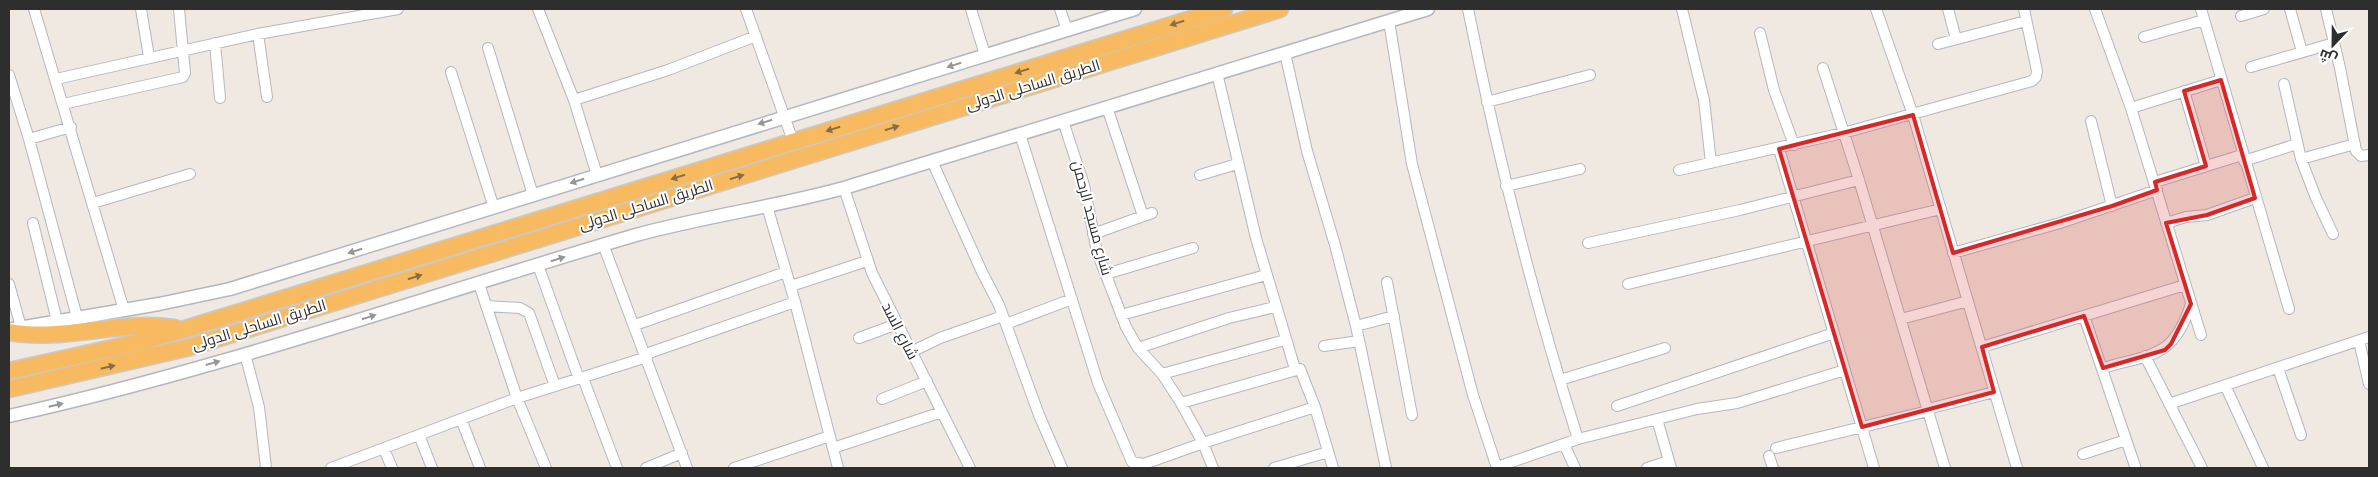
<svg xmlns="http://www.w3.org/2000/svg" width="2378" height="477" font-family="Raleway,Cairo,sans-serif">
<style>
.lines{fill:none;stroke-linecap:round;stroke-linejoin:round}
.minor-casing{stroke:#b4b7c1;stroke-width:12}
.tertiary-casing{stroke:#b4b7c1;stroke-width:15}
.trunk-casing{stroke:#c9c9c9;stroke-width:19}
.minor{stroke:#fff;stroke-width:10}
.tertiary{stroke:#fff;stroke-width:12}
.trunk{stroke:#f8ba60;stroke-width:16}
.oneway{fill:#896d44}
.oneway2{fill:#969696}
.marked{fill:#d62828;fill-opacity:0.2;stroke:#d62828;stroke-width:4;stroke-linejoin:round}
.labels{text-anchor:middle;stroke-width:4;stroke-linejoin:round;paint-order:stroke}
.street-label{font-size:15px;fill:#2e2e2e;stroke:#fff}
</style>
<rect width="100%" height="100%" fill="#efe9e1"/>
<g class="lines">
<defs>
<path id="minor" d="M34,9L124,310
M141,9L149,57
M538,9L574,100L597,175
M746,9L793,141
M971,9L985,55
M1060,9L1067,30
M1468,9C1497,154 1533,298 1578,439
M1682,9L1704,100L1711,163
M1876,9L1913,115L2017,468
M1948,9L1956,39
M2095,9L2131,108L2201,335
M2201,9L2289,309
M2290,9L2302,52
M2326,9L2340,68L2356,151L2361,156L2369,155
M2241,16L2264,9
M1389,21L1412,164L1473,395L1497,468
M1760,33L1774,90L1794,145
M258,34L267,97
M2144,37L2204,20
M215,43L220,98
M1938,44L2026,21
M488,48L533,195
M1285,53L1307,151L1335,245L1356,326L1386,468
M2251,67L2334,43
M1823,68L1859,180L1945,468
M451,72L494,208
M1217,73L1256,238L1295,369
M9,75L29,139L77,317
M56,79L258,34L398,9
M2284,84L2301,159L2316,198L2333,234
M2184,91L2206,166
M574,100L668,70L756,36
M1487,102L1590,75
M63,104L183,77L185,73L179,9
M1107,107L1143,216
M2131,108L2221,80
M1063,121L1084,185L1097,252L1126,327L1138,348L1162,374L1181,403L1203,443L1213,468
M2091,121L2112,206
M1020,134L1098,383L1132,462L1144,464L1203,443L1315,407
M29,139L71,127
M1779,149L1874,468
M2301,159L2355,144
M932,161L982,272L999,305L1039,415L1062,468
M2244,161L2297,144
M1679,170L1843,133L2032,81L2036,77L2037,71L2024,9
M1200,175L1237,164
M2155,182L2242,155
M1506,186L1580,169
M844,188L872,273L970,468
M93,203L190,174
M767,206L795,302L838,468
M33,223L57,321
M2166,223L2186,217L2207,215L2255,198
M1093,234L1152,213
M1588,243L1740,210L1859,180
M603,244L687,468
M1953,253L2060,223L2157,190
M538,265L579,379
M1106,274L1193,248
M1387,282L1412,415
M9,284L21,327
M479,284L517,398L546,468
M1628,284L1941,209
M791,286L867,261
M486,306L520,308L529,313L555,386
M1121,315L1266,275
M2084,316L2135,466
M1901,319L1968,301
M1006,324L1072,299
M635,325L786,272
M1356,326L1394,316
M859,338L897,324
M2359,341L2369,384
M1324,346L1359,341
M1982,347L2185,285
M1138,348L1229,318L1275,307
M911,352L940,338L1003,316
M245,354L259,407L266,468
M646,354L795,302
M2145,356L2202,468
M2103,368C2153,353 2173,359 2191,304
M2278,368L2301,435
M1162,374L1285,340
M583,378L617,468
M1560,380L1665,348
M2225,385L2263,468
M882,399L927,381
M1181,403L1300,369L1315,407L1333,468
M2169,404L2369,337
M1617,406L1834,333
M1928,409L1994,392
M461,419L480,468
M1657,419L1671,468
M419,435L432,468
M1564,444L1575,468
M833,448L942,412
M1776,448L1928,411
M384,449L392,468
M2083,454L2126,440
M1769,456L1773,468
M1497,467L1578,439L1697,409L1737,403L1845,370
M331,468L517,398L647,357
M646,468L682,453
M734,468L830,436
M1274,468L1328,452
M1647,468L1669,461"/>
<path id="tertiary" d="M13,329L159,304L230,289L1135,9
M9,416C222,369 427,296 636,235C705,216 775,207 844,188L1428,9"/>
<path id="trunk" d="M9,332C64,342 121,319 175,328
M9,371L140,342L185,329L1224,9
M9,389L190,347L1280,9"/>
</defs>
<use href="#minor" class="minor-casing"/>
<use href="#tertiary" class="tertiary-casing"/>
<use href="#trunk" class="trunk-casing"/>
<use href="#minor" class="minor"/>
<use href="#tertiary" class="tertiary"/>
<use href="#trunk" class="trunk"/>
</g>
<defs><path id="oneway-solid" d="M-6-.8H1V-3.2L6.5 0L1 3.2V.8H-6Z" transform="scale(1.25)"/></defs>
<g class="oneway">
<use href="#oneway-solid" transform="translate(1177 23) rotate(163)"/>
<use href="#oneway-solid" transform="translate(1022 71) rotate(163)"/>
<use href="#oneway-solid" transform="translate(892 128) rotate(-17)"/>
<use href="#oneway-solid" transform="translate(833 129) rotate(163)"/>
<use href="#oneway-solid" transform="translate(678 177) rotate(163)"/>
<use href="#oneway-solid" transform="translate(737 177) rotate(-17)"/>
<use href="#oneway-solid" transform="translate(415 277) rotate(-17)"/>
<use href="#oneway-solid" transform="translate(108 367) rotate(-13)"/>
</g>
<g class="oneway2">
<use href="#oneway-solid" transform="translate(954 65) rotate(163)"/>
<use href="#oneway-solid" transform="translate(765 122) rotate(163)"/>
<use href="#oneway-solid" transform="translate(577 181) rotate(163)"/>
<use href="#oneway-solid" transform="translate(355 251) rotate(163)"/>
<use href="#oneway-solid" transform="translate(558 259) rotate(-17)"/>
<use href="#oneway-solid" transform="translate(369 317) rotate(-17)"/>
<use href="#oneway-solid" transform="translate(213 363) rotate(-16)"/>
<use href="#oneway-solid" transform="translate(56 405) rotate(-13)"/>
</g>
<path class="marked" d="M2221,80L2255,198L2207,215L2166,223L2191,304L2171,344L2165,350L2103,368L2084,316L1982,347L1994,392L1862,427L1779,149L1913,115L1953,253L2112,206L2157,190L2155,182L2206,166L2184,91Z"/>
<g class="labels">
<g class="street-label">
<text transform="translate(1033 85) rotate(-17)" y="5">الطريق الساحلى الدولى</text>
<text transform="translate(646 205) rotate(-17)" y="5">الطريق الساحلى الدولى</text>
<text transform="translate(1092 218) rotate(75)" y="5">شارع مسجد الرحمن</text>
<text transform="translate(259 325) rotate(-17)" y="5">الطريق الساحلى الدولى</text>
<text transform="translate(900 331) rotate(63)" y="5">شارع السد</text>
</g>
</g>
<rect width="2378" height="477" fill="none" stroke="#2e2e2e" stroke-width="20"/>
<g transform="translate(2333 45) rotate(202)" stroke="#ffffff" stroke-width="4" paint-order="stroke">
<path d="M0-4L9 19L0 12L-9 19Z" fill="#2e2e2e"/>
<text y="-8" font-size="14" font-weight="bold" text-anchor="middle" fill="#2e2e2e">ش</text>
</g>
</svg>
